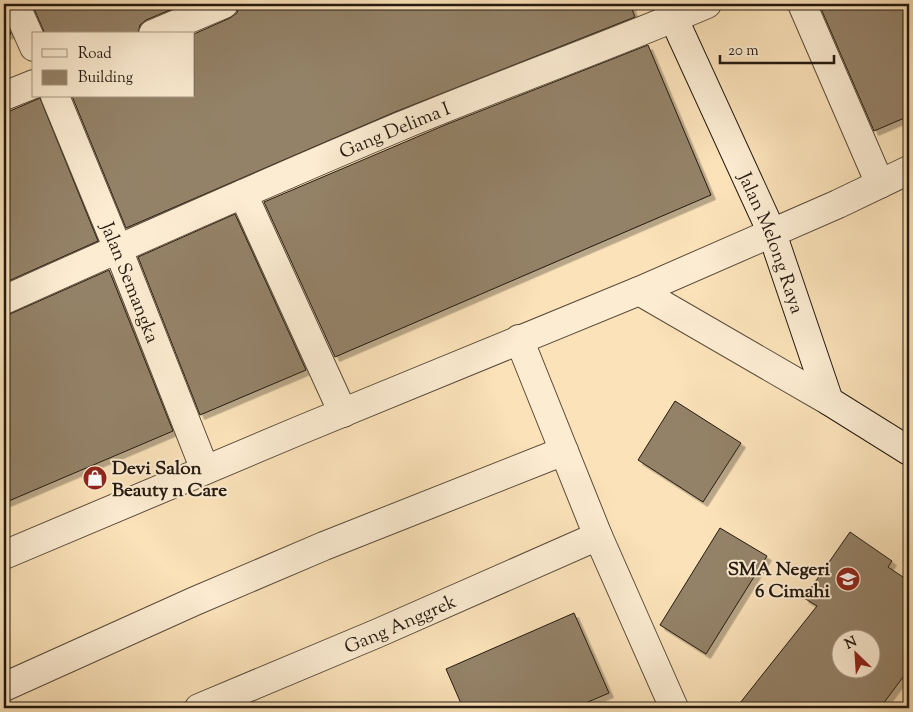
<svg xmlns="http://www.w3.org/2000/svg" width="913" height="712" font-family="'Sorts Mill Goudy',serif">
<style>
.building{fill:#948268;stroke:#241a10;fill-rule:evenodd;filter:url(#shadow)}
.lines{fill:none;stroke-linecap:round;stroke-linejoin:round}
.street-casing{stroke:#5a4c3a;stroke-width:30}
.secondary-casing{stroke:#241a10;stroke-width:30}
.street{stroke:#fcecd2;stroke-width:28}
.secondary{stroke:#fcecd2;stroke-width:28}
.labels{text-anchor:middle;stroke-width:4;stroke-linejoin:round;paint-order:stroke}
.street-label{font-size:19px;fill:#241a10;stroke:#fcecd2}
.poi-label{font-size:19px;font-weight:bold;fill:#241a10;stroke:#fcecd2;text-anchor:start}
</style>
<defs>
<filter id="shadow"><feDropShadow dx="4.5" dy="4.5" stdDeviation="0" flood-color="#0004"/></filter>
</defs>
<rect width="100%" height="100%" fill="#fbe2b9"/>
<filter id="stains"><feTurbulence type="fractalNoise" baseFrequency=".004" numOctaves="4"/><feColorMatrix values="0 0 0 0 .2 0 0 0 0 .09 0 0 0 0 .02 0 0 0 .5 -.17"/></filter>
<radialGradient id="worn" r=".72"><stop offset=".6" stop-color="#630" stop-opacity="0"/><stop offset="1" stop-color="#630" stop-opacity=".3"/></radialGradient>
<path class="building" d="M32,4H184L146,20L140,25L138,34H45Z
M239,4H630L635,17L395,112L126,228L72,96H194V34L230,18L237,13Z
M819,4H909V116L874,131Z
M4,17L11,34H4Z
M648,45L711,195L335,357L264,202L445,125Z
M40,98L98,241L4,283V111H10Z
M235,214L306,370L200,415L138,257Z
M109,270L173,431L4,503V315L10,314Z
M675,401L741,443L703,502L638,460Z
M720,528L767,556L706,654L660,625Z
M850,532L892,561L888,567L909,581V669L880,708H736L817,606L804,598ZM840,640H870V670H840Z
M574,613L609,693L574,708H463L446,669Z"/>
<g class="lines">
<defs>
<g id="street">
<path d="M15,4L34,47"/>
<path d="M802,4L880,184"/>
<path d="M153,34L224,4"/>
<path d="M4,96L34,84"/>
<path id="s1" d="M55,96L118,249L205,470"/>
<path d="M243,194L343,413"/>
<path d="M639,291L829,401"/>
<path id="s2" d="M4,300C135,241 268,182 401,126C502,84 606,47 707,4"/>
<path d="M519,339L598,536L674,708"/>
<path d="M4,555L298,431L639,291L838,204L909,170"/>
<path d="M4,687L195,601L324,546L564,451"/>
<path id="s3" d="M199,708L378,633L598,536"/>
</g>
<g id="secondary">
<path id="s4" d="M667,4L772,233L829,401L909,451"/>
</g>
</defs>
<use href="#street" class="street-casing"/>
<use href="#secondary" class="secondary-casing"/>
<use href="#street" class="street"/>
<use href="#secondary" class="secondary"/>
</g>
<defs>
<symbol id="shop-disc" viewBox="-11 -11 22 22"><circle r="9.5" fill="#8f2418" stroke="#fcecd2"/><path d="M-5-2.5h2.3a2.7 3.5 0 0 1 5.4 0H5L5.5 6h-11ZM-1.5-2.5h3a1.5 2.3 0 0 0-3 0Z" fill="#fff"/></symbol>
<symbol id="school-disc" viewBox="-11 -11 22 22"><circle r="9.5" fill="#8f2418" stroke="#fcecd2"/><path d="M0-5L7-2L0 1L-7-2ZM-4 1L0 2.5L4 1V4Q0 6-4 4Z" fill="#fff"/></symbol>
</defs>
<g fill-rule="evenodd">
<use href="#shop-disc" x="81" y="464" width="28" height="28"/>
<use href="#school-disc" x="834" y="565" width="28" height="28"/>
</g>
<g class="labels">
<g class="street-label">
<text dy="7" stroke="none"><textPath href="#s2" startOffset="426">Gang Delima I</textPath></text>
<text dy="7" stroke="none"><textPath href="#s4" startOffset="261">Jalan Melong Raya</textPath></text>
<text dy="7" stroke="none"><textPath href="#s1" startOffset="201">Jalan Semangka</textPath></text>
<text dy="7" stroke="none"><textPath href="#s3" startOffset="218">Gang Anggrek</textPath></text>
</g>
<g class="poi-label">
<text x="112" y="474">Devi Salon<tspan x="112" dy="22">Beauty n Care</tspan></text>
<text x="830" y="575" text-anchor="end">SMA Negeri<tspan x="830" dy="22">6 Cimahi</tspan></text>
</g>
</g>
<rect width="913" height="712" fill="none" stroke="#fbe2b9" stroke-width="20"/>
<rect x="5" y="5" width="903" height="702" fill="none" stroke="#241a10" stroke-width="2.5"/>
<rect x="10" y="10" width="893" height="692" fill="none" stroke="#241a10"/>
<rect x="32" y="32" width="162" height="65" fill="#fcecd2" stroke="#a69884"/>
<rect x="42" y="49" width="25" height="8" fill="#fcecd2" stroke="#a69884"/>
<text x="78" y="58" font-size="15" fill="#241a10">Road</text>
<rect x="42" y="70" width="25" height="15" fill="#948268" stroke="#a69884"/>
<text x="78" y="82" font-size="15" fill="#241a10">Building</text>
<g transform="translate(856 654) rotate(335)"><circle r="24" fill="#fcecd2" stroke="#a69884"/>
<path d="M0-4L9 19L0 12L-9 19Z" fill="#8f2418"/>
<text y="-8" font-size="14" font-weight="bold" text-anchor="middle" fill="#241a10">N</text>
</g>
<path d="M720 55v8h114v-8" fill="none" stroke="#241a10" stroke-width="2.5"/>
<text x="728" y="55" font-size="15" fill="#241a10" stroke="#fcecd2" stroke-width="4" paint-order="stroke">20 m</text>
<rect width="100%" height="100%" filter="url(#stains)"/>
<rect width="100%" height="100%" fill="url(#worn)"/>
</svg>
